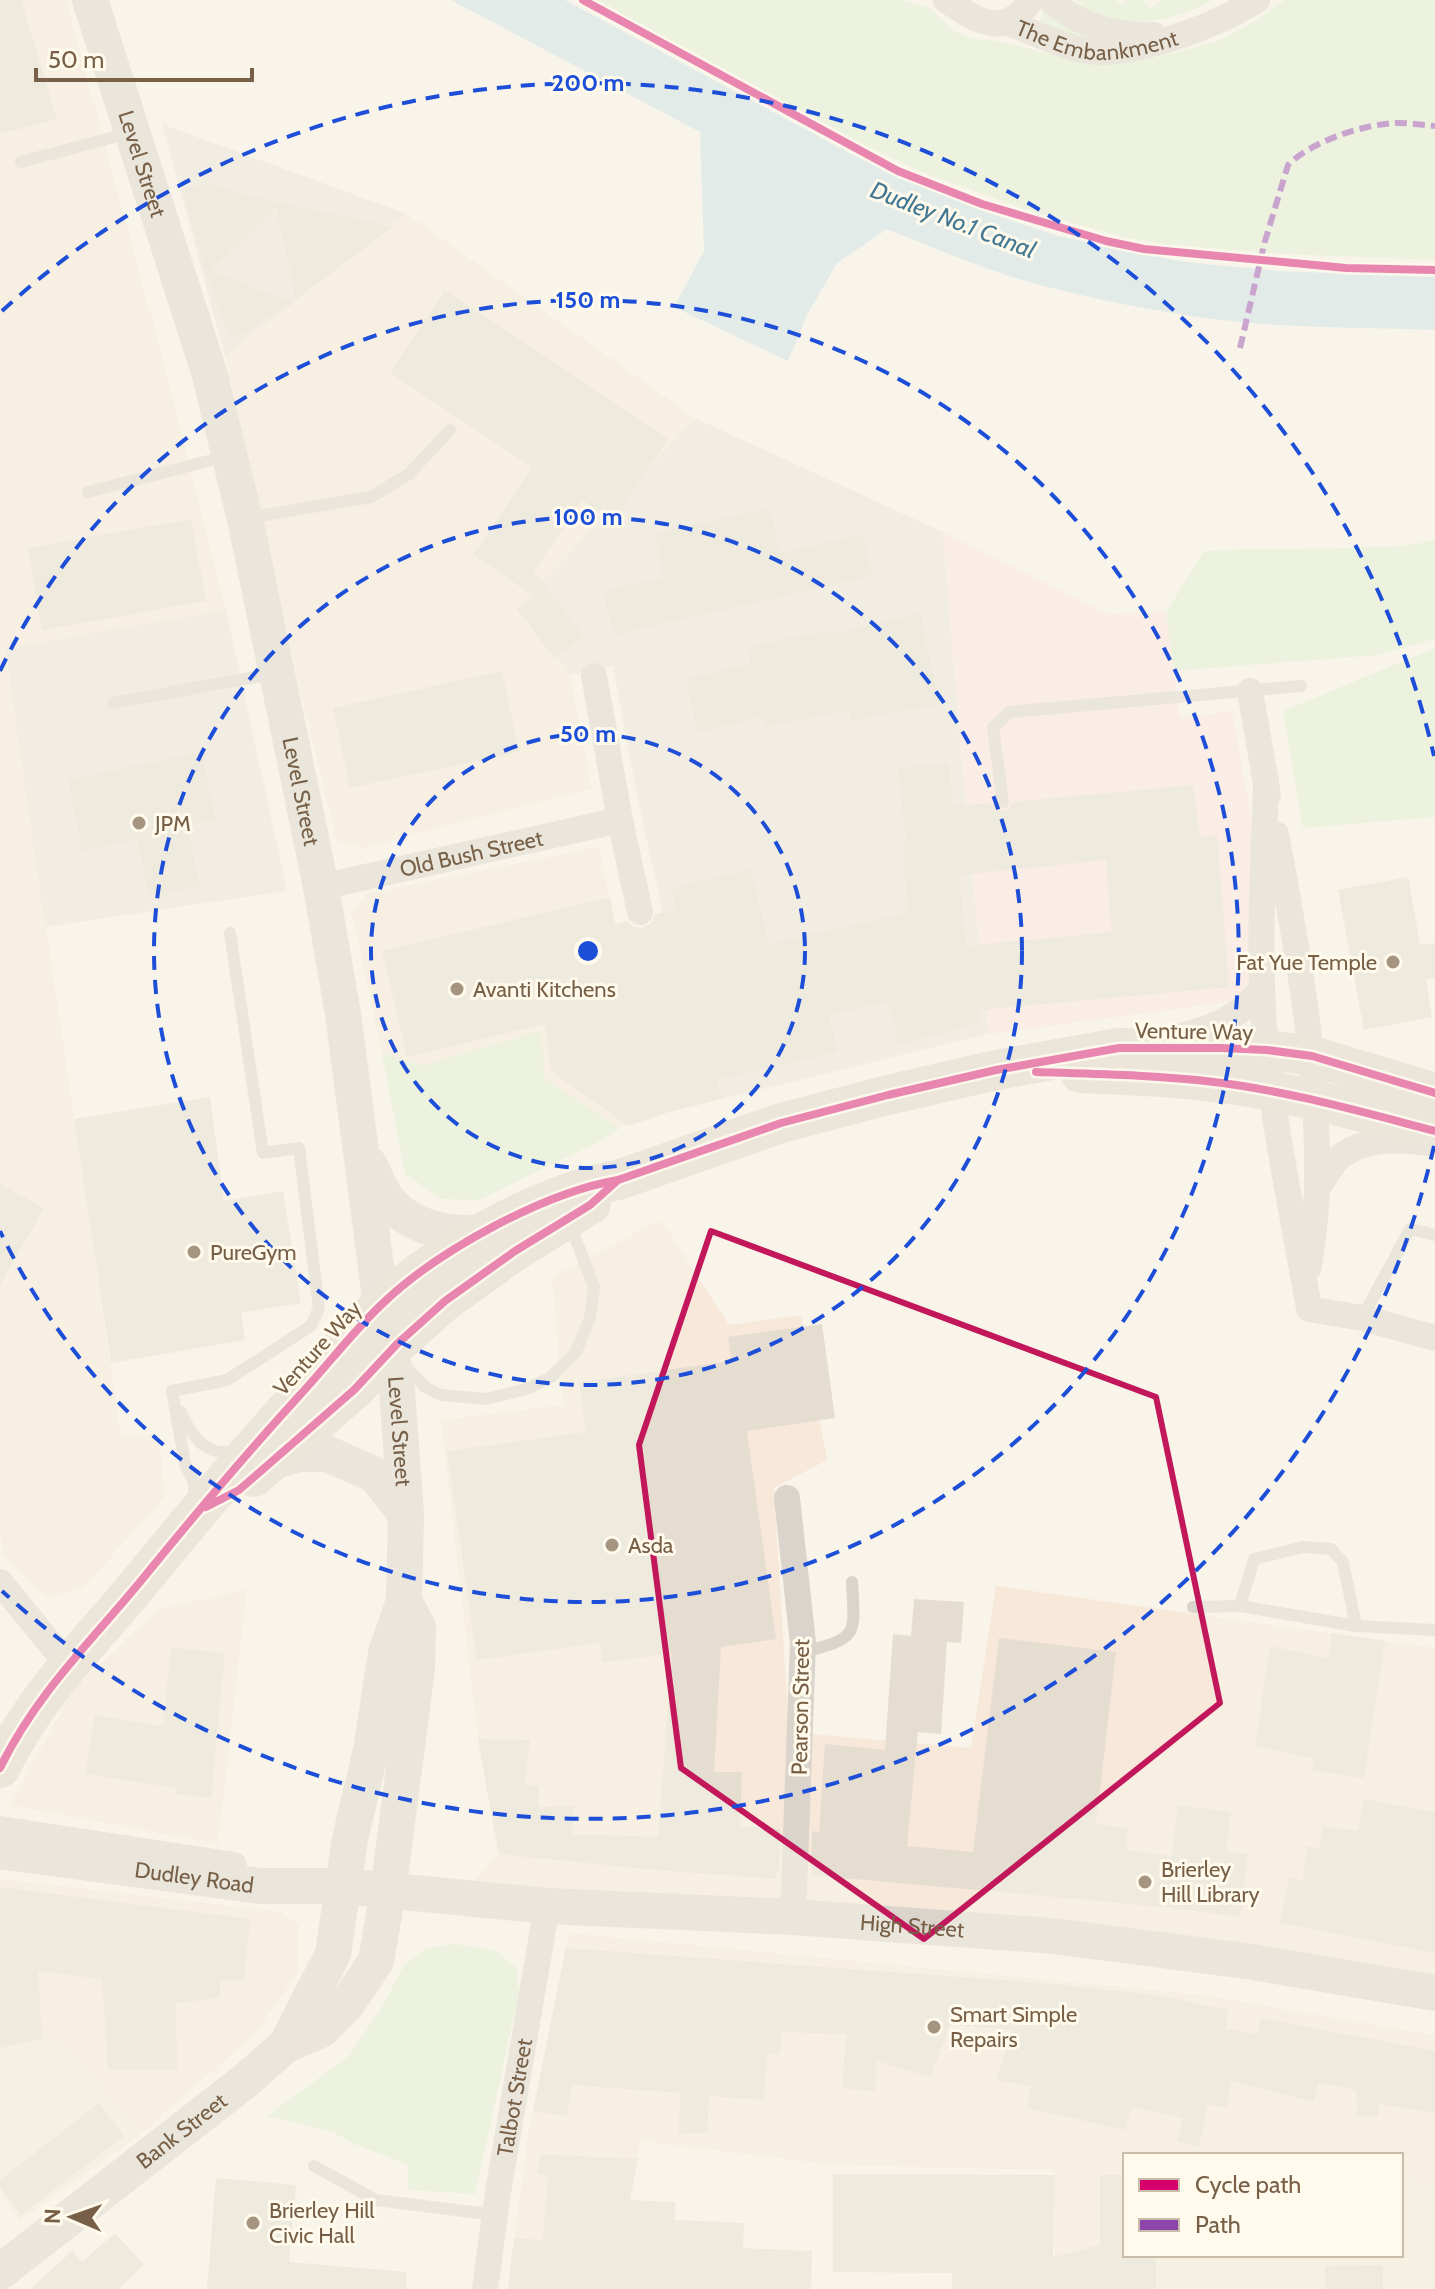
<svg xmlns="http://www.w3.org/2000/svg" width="1435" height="2289" font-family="Cabin,sans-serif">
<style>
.residential{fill:#f4ecd9}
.commercial{fill:#f7e8d9}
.industrial{fill:#ebe5da}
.medical{fill:#fae4df}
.green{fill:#dff0d3}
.water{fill:#cae1e8}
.building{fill:#e5ddd0;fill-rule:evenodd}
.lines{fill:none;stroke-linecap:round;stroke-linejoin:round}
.lane{stroke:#dad4cc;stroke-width:12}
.street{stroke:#dad4cc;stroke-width:26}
.secondary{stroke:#dad4cc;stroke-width:36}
.primary{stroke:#dbd5c6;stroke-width:40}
.quiet{stroke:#8e44ad;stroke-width:6;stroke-dasharray:12 6;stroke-linecap:butt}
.cycleway-casing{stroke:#fffaeb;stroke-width:13}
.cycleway{stroke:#d6006c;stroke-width:8}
.marked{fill:none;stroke:#c2185b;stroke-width:6;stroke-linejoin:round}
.ring{fill:none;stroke:#1d4ed8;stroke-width:4;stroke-dasharray:14 10}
.poi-dot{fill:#a49480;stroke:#fffaeb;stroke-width:3}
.labels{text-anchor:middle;stroke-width:6;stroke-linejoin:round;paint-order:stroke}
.street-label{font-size:22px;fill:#776047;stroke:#fffaeb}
.poi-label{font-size:22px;fill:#776047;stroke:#fffaeb;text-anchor:start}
.water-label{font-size:24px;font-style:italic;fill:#427894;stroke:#fffaeb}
.centre{fill:#1d4ed8;stroke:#fffaeb;stroke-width:4}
.ring-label{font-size:24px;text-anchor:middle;font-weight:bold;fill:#1d4ed8;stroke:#fffaeb;stroke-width:6;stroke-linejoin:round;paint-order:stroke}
</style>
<rect width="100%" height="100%" fill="#f8f4e9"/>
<path class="residential" d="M57,2035L142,2133L20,2221L0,2190V2048Z
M1401,2178L1435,2184V2289H1156V2255H1401Z"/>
<path class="commercial" d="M0,0H66L172,394L226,610L5,648L121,1437L158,1434L165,1497L84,1587L46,1597L2,1554L0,1527Z
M407,214L695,418L517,609L554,658L570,675L592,789L361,848L337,841L305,711L225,356Z
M598,847L662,1116L620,1128L544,1079L540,1032L424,1065L382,1053L352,914L366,894Z
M661,1220L729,1325L801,1315L827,1460L774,1488L789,1732L971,1748L996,1586L1435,1648V1993L1253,1962L459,1898L498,1854L478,1739L441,1420L563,1405L552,1276Z
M247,1589L218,1844L10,1805L72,1691L157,1610Z
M0,1879L282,1912L299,1925V1971L256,2033L142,2133L58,2036L0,2048Z
M569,1933L1202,1995L1435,2035V2184L1401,2178V2155H1125V2175H1100L1101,2289H1055L1054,2170L835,2165L640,2141L630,2200L627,2289H508L528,2135Z"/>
<path class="industrial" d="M162,124L407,214L225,356Z
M695,418L943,532L961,753L988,1034L722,1099L694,1103L663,913L638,801L613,666L570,675L517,609Z
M226,610L287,891L45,927L5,648Z"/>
<path class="medical" d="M943,532L1108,614L1166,612L1180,718L1232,711L1252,822L1254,973L1243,993L1228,1002L988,1034L961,753Z"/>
<path class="green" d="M597,0H903L929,8L954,31L973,39L998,41L1088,63H1122L1166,55L1218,41L1257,20L1284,0H1435V260L1282,254L1164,244L1122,237L1024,209L919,171L870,148Z
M1076,0H1116L1121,5L1127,0H1143L1150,9L1161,0H1212C1177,22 1108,36 1076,0Z
M1044,10L1099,39L1077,42L1040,21Z
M1435,539V639L1378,655L1174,671L1166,612L1204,551C1259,548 1313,550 1367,547C1390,546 1413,547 1435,539Z
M1435,648V817L1303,828L1283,711Z
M540,1031L545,1079L620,1128L602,1140L479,1200L442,1199L405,1174L382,1053L424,1065Z
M455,1944L497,1951L517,1969L519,1993L475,2194L408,2190V2165L352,2143L333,2132L267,2116L349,2056L382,2007L404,1965L427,1948Z"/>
<path class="water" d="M451,0H565L855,156L986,212L1058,236L1174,260L1214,265L1280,271L1435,277V330C1382,328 1329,328 1276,325C1196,320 1114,304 1036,284C985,270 936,249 887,229L837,263L807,315L788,361L674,307L704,251L700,132Z"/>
<path class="building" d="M0,0H21L57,119L0,134Z
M213,183L251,196L393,227L296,299L276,208L211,271L294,303L231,340L205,269L182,189Z
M445,290L668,439L616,517H607L582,500L534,571L584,636L554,658L517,609L534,596L473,555L532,467L390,373Z
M770,508L780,553L862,534L872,576L614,635L603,590L664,578L654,534Z
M191,519L206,601L42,630L28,548Z
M920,613L940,704L850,721L849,710L765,727L763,717L697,733L686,679L751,663L747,646L831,630L832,634Z
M502,671L519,752L350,788L333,708Z
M201,752L216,820L187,826L200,886L149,896L137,839L82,851L68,780Z
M949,763L953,806L994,803L996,808L1003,811L1009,809L1012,802L1193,785L1200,837L1217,835L1229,987L977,1010L981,1023L899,1044L888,1002L829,1015L837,1052L717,1080L722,1099L661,1114L628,1126L551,1071L545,1024L407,1057L382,951L610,897L615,924L627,921L634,927L643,928L651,923L655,914L676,909L672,888L751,869L769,944L908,913L902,843H906L898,768ZM1106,860L1112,932L966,946L959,875Z
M1408,877L1420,945L1435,943V978L1426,980L1432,1017L1364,1030L1338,890Z
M210,1097L224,1201L283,1191L301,1303L241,1313L245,1340L111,1363L74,1119Z
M0,1184L44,1208L0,1285Z
M822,1324L835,1418L747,1431L776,1639L721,1647L714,1772H742L740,1826L780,1829L779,1873L776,1872V1879L655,1870L499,1854L478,1739L530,1740L525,1785L539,1786V1807L574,1806L572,1834L658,1837L672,1653L602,1663L600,1643L477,1660L447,1451L586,1432L579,1382L732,1361L728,1337Z
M914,1599L964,1602L961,1643L947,1642L941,1734L918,1732L907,1846L973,1852L999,1638L1116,1652L1096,1824L1128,1828L1126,1850L1172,1856L1178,1805L1231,1812L1226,1851L1248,1854L1240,1917L1164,1907L811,1875L812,1831L819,1832L825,1744L885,1750L893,1634L911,1636Z
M1332,1633L1385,1641L1364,1778L1312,1771L1314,1759L1255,1746L1270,1646L1328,1658Z
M171,1647L225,1653L211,1798L176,1794L177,1788L85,1774L95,1715L163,1726Z
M1363,1799L1435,1812V1953L1280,1923L1289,1878L1303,1880L1307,1846L1320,1848L1323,1826L1358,1831Z
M0,1887L250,1919L244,1981L220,1980V1998L176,2003L177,2070H108L102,1979L38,1971L42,2039L0,2048Z
M566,1948L1055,1984L1155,1995L1228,2010L1226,2029L1258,2034L1261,2018L1435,2051V2113L1379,2104L1378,2116L1357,2117L1356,2090L1318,2083L1314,2102L1232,2081L1226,2108L1208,2104L1199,2147L1177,2142L1183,2118L1132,2107L1125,2130L1027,2108L1031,2086L996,2080L1013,2030L950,2025L930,2077L877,2061L875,2091L842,2088L846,2034L782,2032L780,2055L767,2053L764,2100L709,2096L707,2133L678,2134L681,2093L572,2085L567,2116L533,2111Z
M99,2103L124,2136L21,2215L0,2188V2180Z
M540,2154L638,2159L630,2200L675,2202V2220L744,2223L743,2248L812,2251L811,2289H508L514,2238L543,2240L548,2176L537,2174Z
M833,2174L1055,2175L1053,2257L1100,2245V2175H1125V2255H1156V2289H952V2273L833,2272Z
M216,2178L296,2185L289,2262L407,2272L406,2289H207Z
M115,2233L144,2265L118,2289H30L72,2251L82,2262Z
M1383,2265V2289H1325V2266Z"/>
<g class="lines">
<path class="lane" d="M21,162L129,133
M88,492L228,456
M248,518L371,497L409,474L450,430
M113,703L272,674
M1003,802L993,728L1009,712L1301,686
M1362,1318L1410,1229L1435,1235
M404,1365L425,1387L441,1395L485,1399L527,1389L551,1377L576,1352L590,1318L594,1287L570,1224
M172,1391L227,1380L311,1326L319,1308L299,1148L263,1153L230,933
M172,1391L185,1464L193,1481L196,1501
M181,1412C192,1438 207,1458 238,1451
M1240,1606L1254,1559L1303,1547L1331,1549L1343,1562L1356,1626
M1193,1607L1240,1606L1356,1626L1435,1630
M803,1652C859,1638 855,1636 852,1582
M314,2166L376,2200L496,2215"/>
<g class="street">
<path d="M946,0C977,21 1004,40 1031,0"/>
<path d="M1051,0C1076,25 1119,37 1154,35"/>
<path id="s1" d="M1005,22C1030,30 1055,44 1081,50C1128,61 1217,25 1257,0"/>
<path d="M594,676L620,820L640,912"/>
<path d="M1250,691L1268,795"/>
<path d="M1266,781C1264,862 1258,944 1264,1025C1272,1121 1293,1214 1309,1309L1362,1318L1435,1338"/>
<path d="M1276,834C1298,953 1319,1065 1317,1187C1317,1214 1312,1241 1309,1267"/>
<path id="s2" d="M321,887L620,820"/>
<path d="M1178,1036C1211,1030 1242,1016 1262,988"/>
<path d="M1317,1189C1324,1179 1331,1165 1340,1157C1363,1138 1400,1139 1427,1143"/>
<path d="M787,1498L803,1643L793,1917"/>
<path d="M0,1582L67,1664"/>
<path d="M0,1829L234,1865"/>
<path id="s3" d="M485,2289L498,2192L547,1906"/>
</g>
<g class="secondary">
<path id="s4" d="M90,0L209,372L245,519L321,887L343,1014L381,1305L396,1376L406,1514L404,1601L386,1653L371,1750L350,1839L333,1954L286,2045"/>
<path d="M369,1164C375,1176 381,1193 390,1203C413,1228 450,1236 482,1232"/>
<path d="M271,1462L299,1454H328L375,1475L406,1514"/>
<path id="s5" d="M0,1851L260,1886H343L547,1906L793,1917L1053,1936L1253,1962L1435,1993"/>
<path id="s6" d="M0,2272L245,2081L286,2045L321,2030L347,2004L376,1961L388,1892L417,1669L418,1627L404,1601"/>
</g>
<path class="primary" d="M1080,1073C1125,1075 1170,1076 1214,1082C1289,1091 1362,1112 1435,1131
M254,1477L354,1390L397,1344L445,1301L515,1251L591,1204
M0,1768C38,1690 96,1637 149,1571C198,1511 247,1453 299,1396C326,1367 351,1334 380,1306C435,1252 543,1193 618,1180L781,1123L888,1095L996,1070L1119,1048H1221L1267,1050L1312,1056L1435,1093"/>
<path class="quiet" d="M1240,348L1265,241L1288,165C1312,141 1364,124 1397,123C1410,123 1423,125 1435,126"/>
<defs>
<path id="cycleway" d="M583,0L898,171L982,204L1106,241L1144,249L1346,268L1435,270
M1036,1072C1095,1074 1155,1075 1214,1082C1289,1091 1362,1112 1435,1131
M206,1507L239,1490L354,1390L397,1344L445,1301L515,1251L590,1205L618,1180
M0,1768C38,1690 96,1637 149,1571C198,1511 247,1453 299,1396C326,1367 351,1334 380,1306C435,1252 543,1193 618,1180L781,1123L888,1095L996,1070L1119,1048H1221L1267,1050L1312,1056L1435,1093"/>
</defs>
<use href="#cycleway" class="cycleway-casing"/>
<use href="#cycleway" class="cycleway"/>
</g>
<path d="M0 0H1435V2289H0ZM711,1231L1156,1397L1220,1703L924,1939L681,1768L639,1445Z" fill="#f8f4e9" fill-opacity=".55" fill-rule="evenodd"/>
<path class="marked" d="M711,1231L1156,1397L1220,1703L924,1939L681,1768L639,1445Z"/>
<g class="ring">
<circle cx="588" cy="951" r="217"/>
<circle cx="588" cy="951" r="434"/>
<path d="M0 671A651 651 0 1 1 0 1231"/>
<path d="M1434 1146A868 868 0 0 1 2 1591M2 311A868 868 0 0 1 1434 756"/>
</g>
<g class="poi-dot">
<circle cx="139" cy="823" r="8"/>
<circle cx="1393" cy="962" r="8"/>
<circle cx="457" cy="989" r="8"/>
<circle cx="194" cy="1252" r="8"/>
<circle cx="612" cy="1545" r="8"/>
<circle cx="1145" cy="1882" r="8"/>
<circle cx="934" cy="2027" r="8"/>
<circle cx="253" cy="2223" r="8"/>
</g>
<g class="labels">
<g class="street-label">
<text dy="8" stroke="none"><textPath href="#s1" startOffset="96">The Embankment</textPath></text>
<text dy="8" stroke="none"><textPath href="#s4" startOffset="172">Level Street</textPath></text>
<text dy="8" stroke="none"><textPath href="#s4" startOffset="820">Level Street</textPath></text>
<text dy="8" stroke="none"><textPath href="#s2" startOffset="154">Old Bush Street</textPath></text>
<text transform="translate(1194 1031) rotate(1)" y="8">Venture Way</text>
<text transform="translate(317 1348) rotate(-48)" y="8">Venture Way</text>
<text dy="8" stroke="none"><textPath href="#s4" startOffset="1468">Level Street</textPath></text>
<text transform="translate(800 1707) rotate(-89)" y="8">Pearson Street</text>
<text dy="8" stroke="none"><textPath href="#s5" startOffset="196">Dudley Road</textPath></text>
<text dy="8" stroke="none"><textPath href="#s5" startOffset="916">High Street</textPath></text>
<text dy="8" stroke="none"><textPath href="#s3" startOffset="194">Talbot Street</textPath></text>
<text dy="8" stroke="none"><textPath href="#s6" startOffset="230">Bank Street</textPath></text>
</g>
<g class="poi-label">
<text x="155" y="831">JPM</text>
<text x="1377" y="970" text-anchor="end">Fat Yue Temple</text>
<text x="473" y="997">Avanti Kitchens</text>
<text x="210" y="1260">PureGym</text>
<text x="628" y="1553">Asda</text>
<text x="1161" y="1877">Brierley<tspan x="1161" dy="25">Hill Library</tspan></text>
<text x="950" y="2022">Smart Simple<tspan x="950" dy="25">Repairs</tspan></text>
<text x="269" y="2218">Brierley Hill<tspan x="269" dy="25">Civic Hall</tspan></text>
</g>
<g class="water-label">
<text transform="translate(953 220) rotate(21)" y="8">Dudley No.1 Canal</text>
</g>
</g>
<circle cx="588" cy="951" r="12" class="centre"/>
<g class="ring-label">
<text x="588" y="91">200 m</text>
<text x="588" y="308">150 m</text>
<text x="588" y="525">100 m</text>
<text x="588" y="742">50 m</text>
</g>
<rect x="1123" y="2153" width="280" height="104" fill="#fffaeb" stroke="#c9bca9" stroke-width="2"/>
<rect x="1139" y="2179" width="40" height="12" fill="#d6006c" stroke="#c9bca9" stroke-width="2"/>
<text x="1195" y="2193" font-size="24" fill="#776047">Cycle path</text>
<rect x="1139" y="2219" width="40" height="12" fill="#8e44ad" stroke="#c9bca9" stroke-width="2"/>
<text x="1195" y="2233" font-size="24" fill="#776047">Path</text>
<g transform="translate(72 2217) rotate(272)" stroke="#fffaeb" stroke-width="6" paint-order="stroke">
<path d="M0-6L14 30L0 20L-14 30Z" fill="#776047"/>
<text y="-12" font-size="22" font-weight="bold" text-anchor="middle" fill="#776047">N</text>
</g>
<path d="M36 68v12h216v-12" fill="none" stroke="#776047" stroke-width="4"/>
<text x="48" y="68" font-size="24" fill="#776047" stroke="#fffaeb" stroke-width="6" paint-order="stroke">50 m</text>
</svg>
